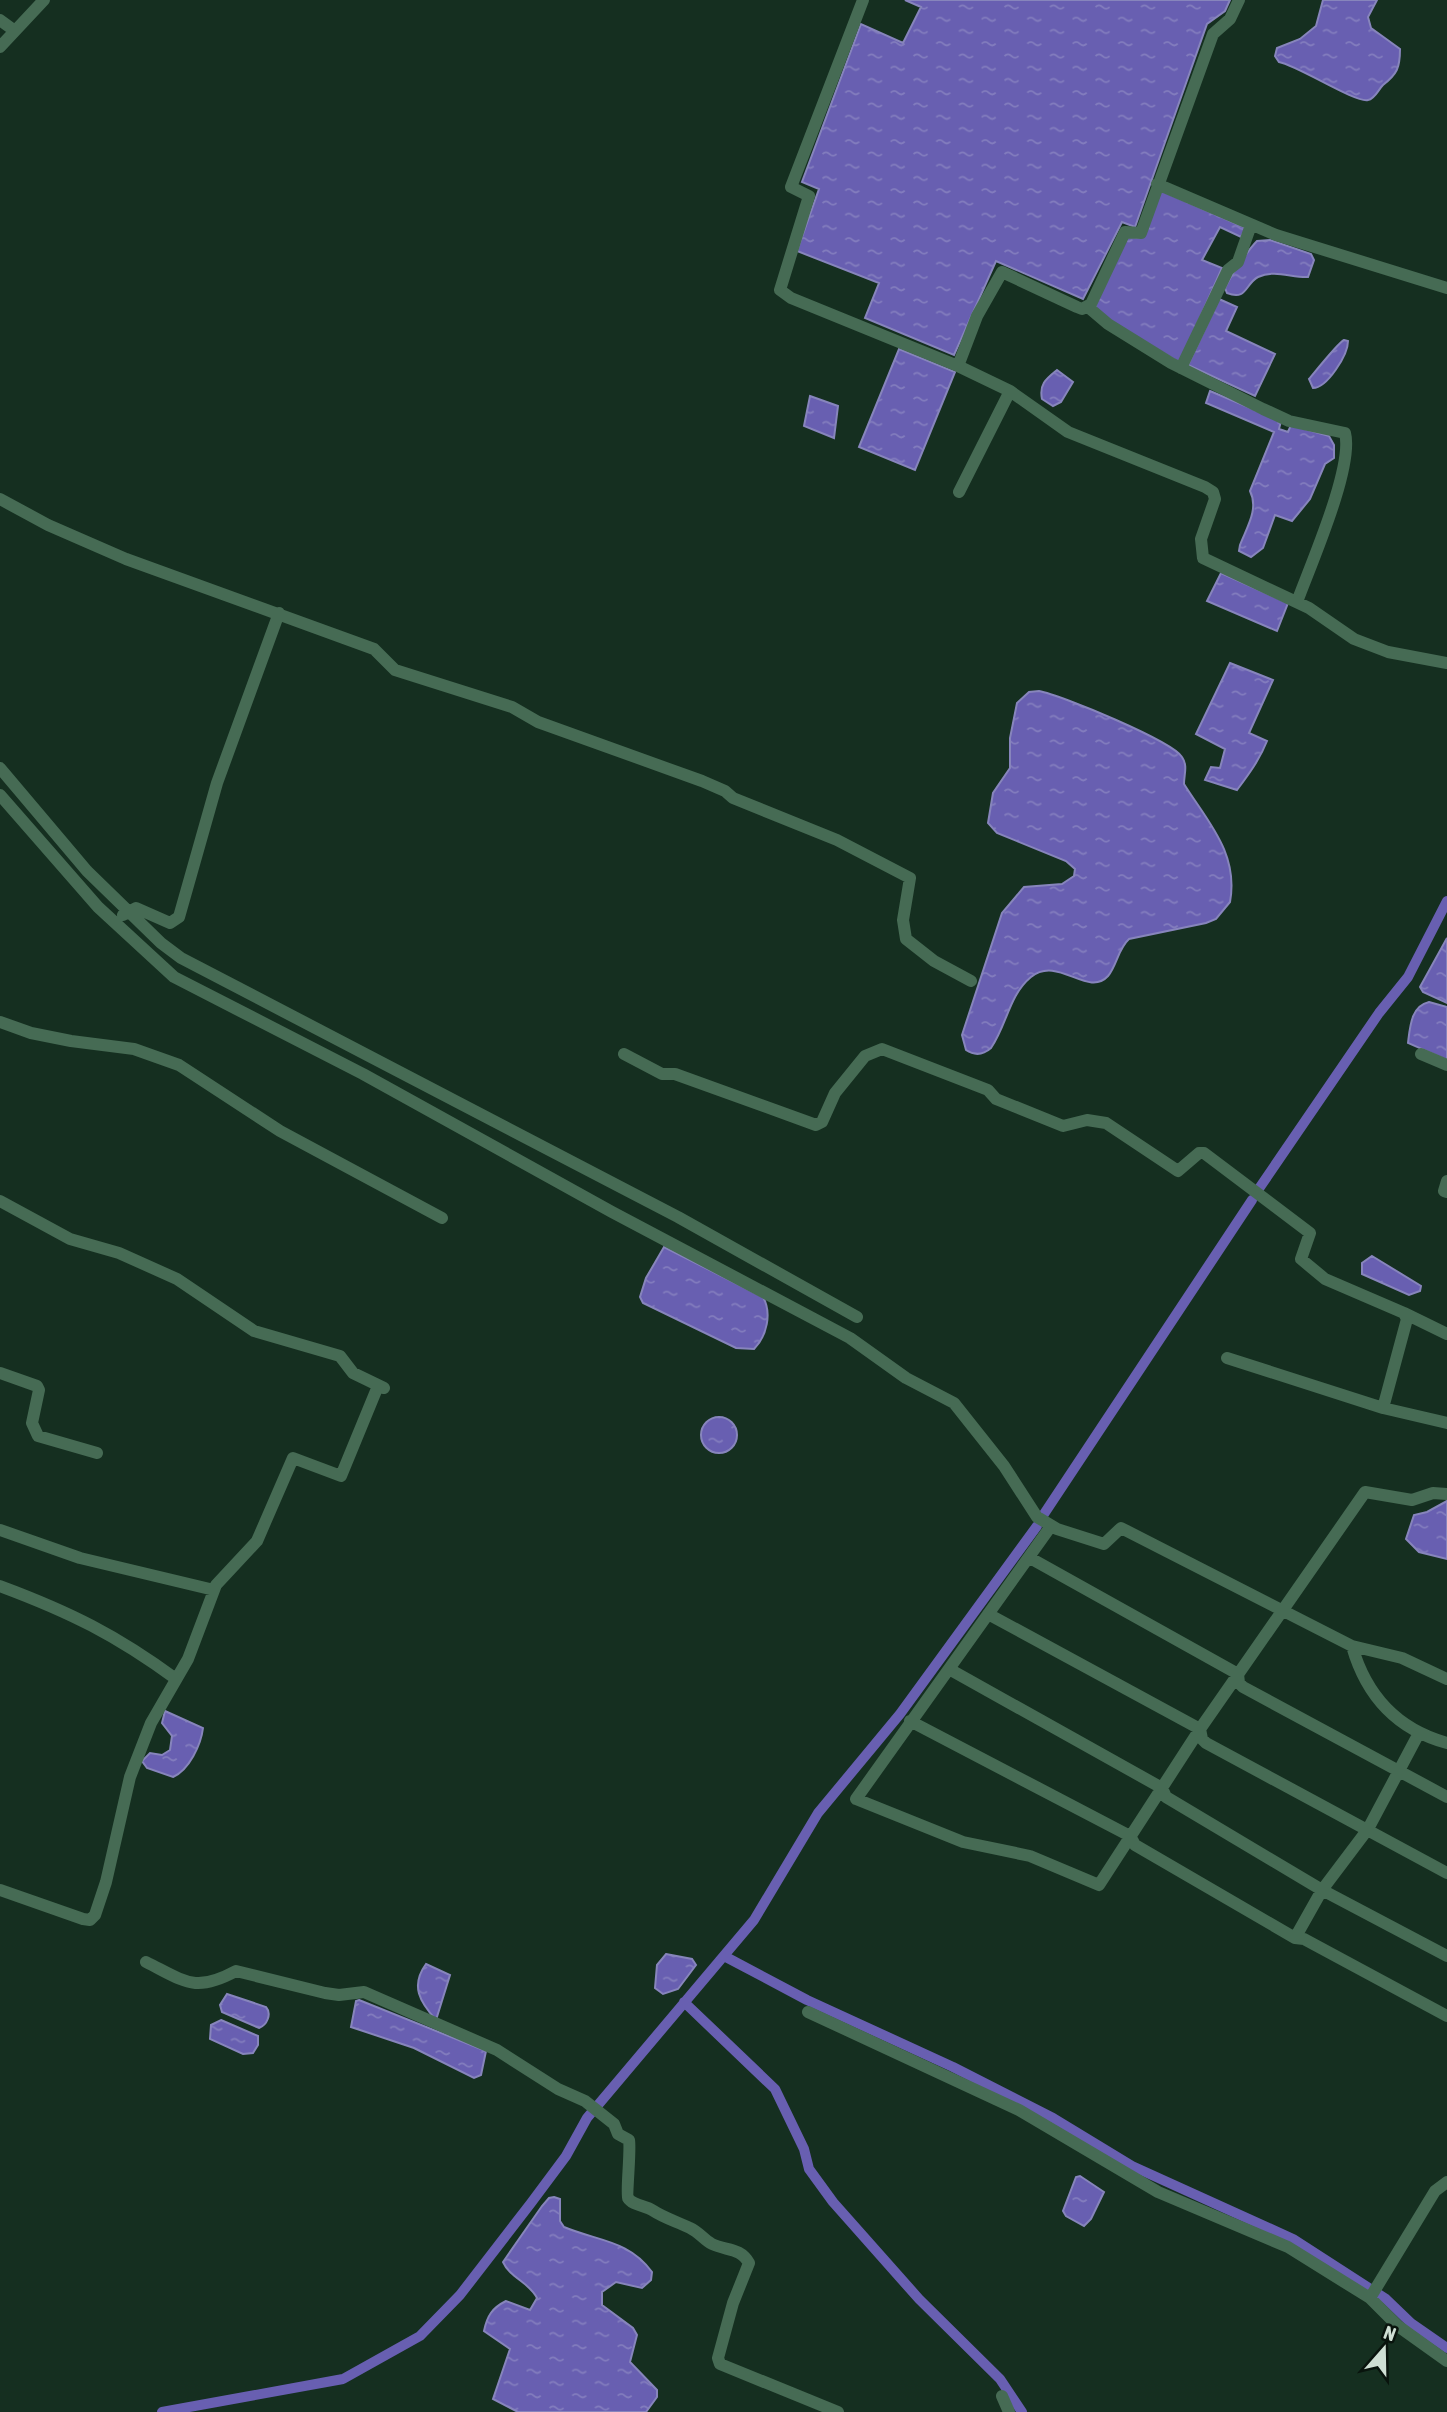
<svg xmlns="http://www.w3.org/2000/svg" width="1447" height="2412" font-family="'Asap Condensed',sans-serif">
<style>
.water{fill:url(#water-ripples);stroke:#8785bc;stroke-width:2}
.lines{fill:none;stroke-linecap:round;stroke-linejoin:round}
.canal{stroke:#685fb1;stroke-width:10}
.street{stroke:#466b54;stroke-width:12}
</style>
<defs>
<pattern id="water-ripples" width="26" height="14" patternUnits="userSpaceOnUse" patternTransform="scale(1.75)"><rect width="26" height="14" fill="#685fb1"/><path d="M2 4q2-2 4 0t4 0M15 11q2-2 4 0t4 0" fill="none" stroke="#837dbe"/></pattern>
</defs>
<rect width="100%" height="100%" fill="#152f20"/>
<path class="water" d="M905,0H1230L1225,11L1207,24L1135,227L1122,222L1083,299L996,261L954,355L865,318L879,283L797,251L819,189L802,182L861,24L903,43L921,7Z
M1323,0H1377L1368,17L1371,28L1400,49C1400,68 1397,74 1383,85C1378,90 1375,99 1368,100C1355,103 1299,66 1279,62L1275,56L1277,48L1300,39L1316,26Z
M1160,190L1246,228L1241,237L1220,227L1202,260L1222,268L1180,363L1096,312V301L1127,237L1139,238Z
M1270,240L1311,254L1314,260L1308,277C1292,278 1275,269 1258,277C1245,284 1247,301 1227,293L1225,288C1230,277 1248,250 1257,241Z
M1219,299L1237,307L1226,331L1275,354L1255,396L1188,365Z
M1344,340L1348,341C1348,355 1327,388 1313,388L1309,379C1315,372 1338,343 1344,340Z
M899,349L955,372L915,470L859,447Z
M1057,370L1073,382L1061,402L1053,406L1042,399C1039,384 1046,379 1057,370Z
M1210,391L1281,421L1279,429L1288,432L1291,425L1329,436L1334,445V458L1325,464L1310,499L1292,521L1275,515L1263,548L1251,557L1239,551L1240,545C1247,527 1259,509 1250,491L1274,432L1206,403Z
M810,396L838,406L834,438L804,426Z
M1221,573L1288,603L1277,631L1207,601Z
M1230,663L1273,680L1249,733L1267,741C1260,759 1249,774 1237,790L1205,780L1211,767L1220,768L1225,749L1196,734Z
M1039,691C1061,695 1172,741 1182,757C1188,766 1184,774 1184,784C1207,821 1239,853 1230,902L1216,919L1206,923L1129,939C1118,949 1117,965 1108,976C1088,998 1058,955 1031,977C1009,995 1007,1025 991,1048C983,1055 975,1056 966,1050L962,1035L1002,913L1024,887L1062,884L1074,876L1075,869L1066,861L997,833L988,823L993,793L1010,768V738L1017,703L1029,692Z
M1447,938V1003L1423,992L1420,987Z
M1429,1002L1447,1007V1060L1408,1043C1410,1027 1411,1006 1429,1002Z
M664,1247L763,1297C772,1313 767,1336 754,1349L736,1348L643,1303L640,1297L646,1278Z
M1372,1256L1421,1286L1420,1291L1409,1295L1362,1274V1263Z
M701 1435a18 18 0 1 1 36 0a18 18 0 1 1-36 0Z
M1447,1501V1559L1419,1552L1406,1539L1414,1515L1427,1512Z
M165,1711L203,1728C201,1745 189,1770 173,1777L147,1768L142,1761L150,1753L162,1755L170,1750L172,1736L162,1723Z
M666,1954L692,1959L696,1965L678,1989L663,1994L655,1988L657,1965Z
M426,1964L450,1975L436,2020C420,2002 410,1986 426,1964Z
M227,1994L266,2007C272,2014 267,2025 259,2028L222,2012L220,2005Z
M359,2000L486,2051L481,2075L474,2078L414,2048L351,2027L356,2001Z
M221,2020L258,2036V2045L253,2053L243,2054L210,2039L211,2025Z
M1080,2176L1104,2192L1091,2219L1084,2226L1066,2216L1063,2211L1076,2177Z
M554,2197L560,2199V2221L564,2227C597,2241 629,2240 652,2272L651,2280L642,2288L616,2282L602,2292V2305L633,2328L637,2335L630,2362L657,2390V2397L646,2412H518L493,2399L510,2349L484,2331C487,2316 492,2308 506,2301L530,2310L537,2298C529,2282 510,2278 503,2262L542,2206L549,2198Z"/>
<g class="lines">
<path class="canal" d="M1258,1190L1379,1013L1408,977L1447,901
M1044,1514L1252,1200
M724,1956L807,2000L953,2067L1053,2118L1132,2166L1293,2239L1386,2299L1411,2323L1447,2348
M684,2002L775,2089L804,2149L809,2169L833,2202L919,2299L1000,2379L1022,2412
M162,2412L343,2379L420,2336L460,2295L531,2203L566,2156L587,2118L754,1920L818,1813L900,1714L1037,1526"/>
<path class="street" d="M863,0L791,187L809,196L780,290L791,298L958,366L1010,391L1068,432L1205,487L1213,492L1215,499L1201,539L1203,558L1309,608L1354,639L1388,652L1447,663
M0,20L15,31
M0,47L44,0
M1157,184L1276,235L1447,288
M1088,307L1108,324L1171,363L1263,409L1289,421L1345,433C1354,467 1310,566 1297,602
M958,366L977,316L1002,272L1077,307L1082,309L1091,304L1125,232L1141,233L1213,34L1230,19L1239,0
M1181,368L1228,270L1238,262L1251,225
M959,492L1010,391
M0,499L48,525L126,559L374,649L395,670L512,707L538,722L702,781L725,791L733,798L837,840L910,878L903,920L906,939L934,961L971,981
M0,768L87,871L161,943L181,958L678,1217L857,1317
M0,795L98,907L174,977L363,1074L612,1212L850,1338L906,1378L954,1403L1004,1466L1037,1517L1057,1529L1104,1544L1121,1528L1352,1646L1402,1658L1447,1679
M123,915L136,908L170,923L179,917L217,783L279,613
M0,1022L31,1033L71,1041L134,1049L179,1065L280,1131L442,1218
M624,1054L662,1074H675L816,1125L822,1122L835,1093L865,1056L882,1049L988,1090L996,1099L1063,1126L1087,1120L1106,1123L1178,1171L1199,1153H1204L1310,1233L1301,1259L1325,1279L1404,1313L1407,1319L1383,1408L1447,1423
M1421,1054L1447,1065
M1447,1181L1444,1191L1447,1192
M0,1201L70,1239L119,1253L177,1279L254,1331L340,1356L353,1373L384,1388
M1404,1313L1447,1334
M1227,1358L1383,1408
M0,1373L37,1386L39,1390L32,1423L38,1436L97,1453
M1051,1526L856,1799L963,1842L1030,1856L1099,1885L1200,1729L1365,1492L1412,1500L1433,1493L1447,1494
M0,1530L80,1558L214,1590
M1030,1558L1238,1674L1239,1683L1243,1687L1447,1797
M0,1586C70,1612 116,1635 176,1679
M988,1614L1200,1729L1202,1739L1206,1743L1447,1873
M1352,1646C1366,1695 1396,1729 1447,1743
M949,1669L1162,1788L1166,1797L1322,1890L1447,1956
M910,1721L1130,1836L1135,1845L1295,1938L1304,1939L1447,2016
M0,1890L83,1919L90,1920L95,1915L106,1882L130,1777L151,1723L188,1659L216,1585L257,1541L293,1458L341,1476L378,1386
M1295,1938L1322,1890L1368,1829L1419,1733
M146,1962C186,1982 195,1993 236,1971L325,1993L339,1995L364,1992L497,2050L558,2089L585,2101L614,2124L618,2134L629,2140C631,2149 626,2194 628,2198C632,2205 646,2206 652,2210C666,2219 676,2221 690,2228C699,2232 704,2240 712,2244C726,2251 740,2247 749,2263L733,2303L718,2358L720,2364L838,2412
M808,2012L1019,2110L1158,2192L1288,2247L1370,2298L1398,2326L1447,2361
M1370,2298L1435,2191L1447,2182
M1002,2396L1009,2412"/>
</g>
<g transform="translate(1384 2349) rotate(20)" stroke="#09140d" stroke-width="5" paint-order="stroke">
<path d="M0-5L12 26L0 18L-12 26Z" fill="#cfdfd4"/>
<text y="-10" font-size="19" font-weight="bold" text-anchor="middle" fill="#cfdfd4">N</text>
</g>
</svg>
